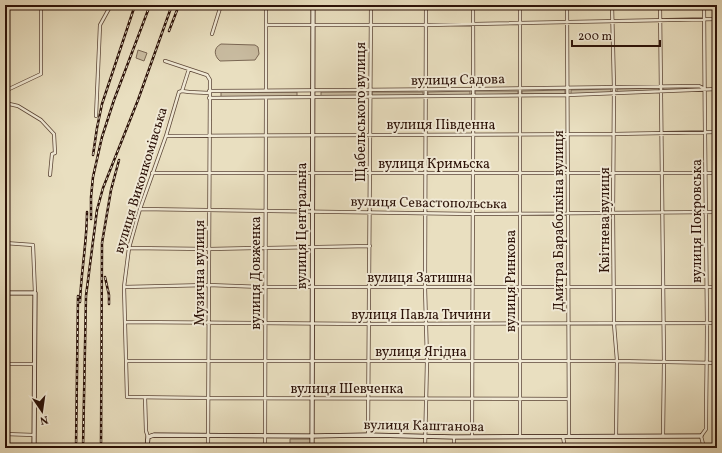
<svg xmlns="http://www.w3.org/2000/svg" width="722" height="453" font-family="Vollkorn,serif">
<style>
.green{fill:#c9bca1;stroke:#7a6754}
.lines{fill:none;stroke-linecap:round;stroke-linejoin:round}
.street-casing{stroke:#5b4536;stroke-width:4}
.secondary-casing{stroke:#2c1208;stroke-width:5}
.street{stroke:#f1ead6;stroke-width:2.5}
.secondary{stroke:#f1ead6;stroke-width:3.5}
.rail-casing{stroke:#2c1208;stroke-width:2.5}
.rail{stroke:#f1ead6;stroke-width:1;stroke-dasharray:3;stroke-linecap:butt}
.labels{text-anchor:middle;stroke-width:4;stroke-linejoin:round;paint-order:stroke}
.street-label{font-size:14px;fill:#2c1208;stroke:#f1ead6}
</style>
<rect width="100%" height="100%" fill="#e9dfc0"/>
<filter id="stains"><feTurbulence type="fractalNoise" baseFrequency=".005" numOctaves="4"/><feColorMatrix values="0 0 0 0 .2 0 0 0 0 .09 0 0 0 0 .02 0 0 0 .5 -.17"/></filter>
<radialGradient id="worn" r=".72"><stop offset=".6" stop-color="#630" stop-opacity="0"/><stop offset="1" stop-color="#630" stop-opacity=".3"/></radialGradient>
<path class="green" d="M221,44L255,45L258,47L259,54L255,60L220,61C214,56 213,48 221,44Z
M138,50L147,53L144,61L136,58Z
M663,87H700V89L663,90Z
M659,88V91L617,92V89Z
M611,89V93L571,94V90Z
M565,90V94H522V91Z
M470,91V95H428V92Z
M475,91H518V94L475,95Z
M221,92H297V97H221Z
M321,92H367V96L321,97Z
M372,92H423V96H372Z
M290,439H311V448H290Z"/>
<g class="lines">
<defs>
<path id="street" d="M567,5L569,436
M612,5L614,88L613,213L614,324L617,361L616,436
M660,5L664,362L663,435
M266,25H427L717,19
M212,34L221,5
M165,61L207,75L210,80L208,448
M189,69L182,91L179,92L166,136L140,209L129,248L124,287L127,397L208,398L568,399
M266,90V5
M5,91L41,74V5
M182,91L189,92L209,93
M209,91L473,89L699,86L705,89
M209,98L568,95L717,89
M5,103L18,106L41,120L54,134L55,153L52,154L50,175
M96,116L100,25L111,5
M166,136L614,134L717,132
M152,173H717
M140,209L474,214L717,212
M5,243L33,245L35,293
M129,248L209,249L370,246
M124,287L208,285L265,287H717
M125,322L369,324L717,323
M126,361H617L717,363
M5,364H34
M145,397L146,431L148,437
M5,434L34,435
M368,435L371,5
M520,436V5
M472,437C472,293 474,149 473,5
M563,437L565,448
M265,448L266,98
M425,448L427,361L425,287L426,5
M454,448V437
M704,448L701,436L706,429C706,393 707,358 707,323C705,217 705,111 704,5"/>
<path id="secondary" d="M5,293H35L34,448
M147,448L148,437L154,435L312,436L368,435L454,437L701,436
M312,448L313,5"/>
</defs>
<use href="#street" class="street-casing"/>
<use href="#secondary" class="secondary-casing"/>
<use href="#street" class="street"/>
<use href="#secondary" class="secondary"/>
<defs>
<path id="rail" d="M169,31L179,5
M93,155L97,128L102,104L135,5
M91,219V197L93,177L102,137L114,100L150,5
M105,277L109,295V304
M80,302C81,272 87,242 87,212
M76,448L78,296
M83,448L86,296L97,210L103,188L138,100L172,5
M101,448L102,243L111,190L119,160"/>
</defs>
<use href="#rail" class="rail-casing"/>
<use href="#rail" class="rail"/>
</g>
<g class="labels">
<g class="street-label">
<text transform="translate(458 79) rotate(-1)" y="5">вулиця Садова</text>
<text transform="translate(360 112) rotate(-90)" y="5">Щабельського вулиця</text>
<text x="441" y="129">вулиця Південна</text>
<text x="434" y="168">вулиця Кримьска</text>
<text transform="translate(140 180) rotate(-73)" y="5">вулиця Виконкомівська</text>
<text transform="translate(429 202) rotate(1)" y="5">вулиця Севастопольська</text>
<text transform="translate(604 220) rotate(-90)" y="5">Квітнева вулиця</text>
<text transform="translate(558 221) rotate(-90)" y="5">Дмитра Бараболкіна вулиця</text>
<text transform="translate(696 221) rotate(-90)" y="5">вулиця Покровська</text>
<text transform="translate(301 226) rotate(-90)" y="5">вулиця Центральна</text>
<text transform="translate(199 273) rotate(-90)" y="5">Музична вулиця</text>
<text transform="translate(255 273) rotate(-90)" y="5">вулиця Довженка</text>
<text x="420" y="282">вулиця Затишна</text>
<text transform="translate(510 281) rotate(-90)" y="5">вулиця Ринкова</text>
<text x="421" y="319">вулиця Павла Тичини</text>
<text x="421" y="356">вулиця Ягідна</text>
<text x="347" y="393">вулиця Шевченка</text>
<text transform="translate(424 425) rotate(1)" y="5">вулиця Каштанова</text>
</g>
</g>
<rect width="722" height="453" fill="none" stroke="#e9dfc0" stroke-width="20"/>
<rect x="6" y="6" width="710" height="441" fill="none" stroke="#2c1208" stroke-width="2"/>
<rect x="10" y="10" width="702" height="433" fill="none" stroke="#2c1208"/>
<g transform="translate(42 411) rotate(167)" stroke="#f1ead6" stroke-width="3" paint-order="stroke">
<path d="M0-3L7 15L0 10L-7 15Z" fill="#2c1208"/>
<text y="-6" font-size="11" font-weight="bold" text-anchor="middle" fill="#2c1208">N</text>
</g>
<path d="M572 40v6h88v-6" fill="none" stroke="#2c1208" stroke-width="2"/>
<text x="578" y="40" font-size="12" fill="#2c1208" stroke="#f1ead6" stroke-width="3" paint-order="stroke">200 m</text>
<rect width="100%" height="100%" filter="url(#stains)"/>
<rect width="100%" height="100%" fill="url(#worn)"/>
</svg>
